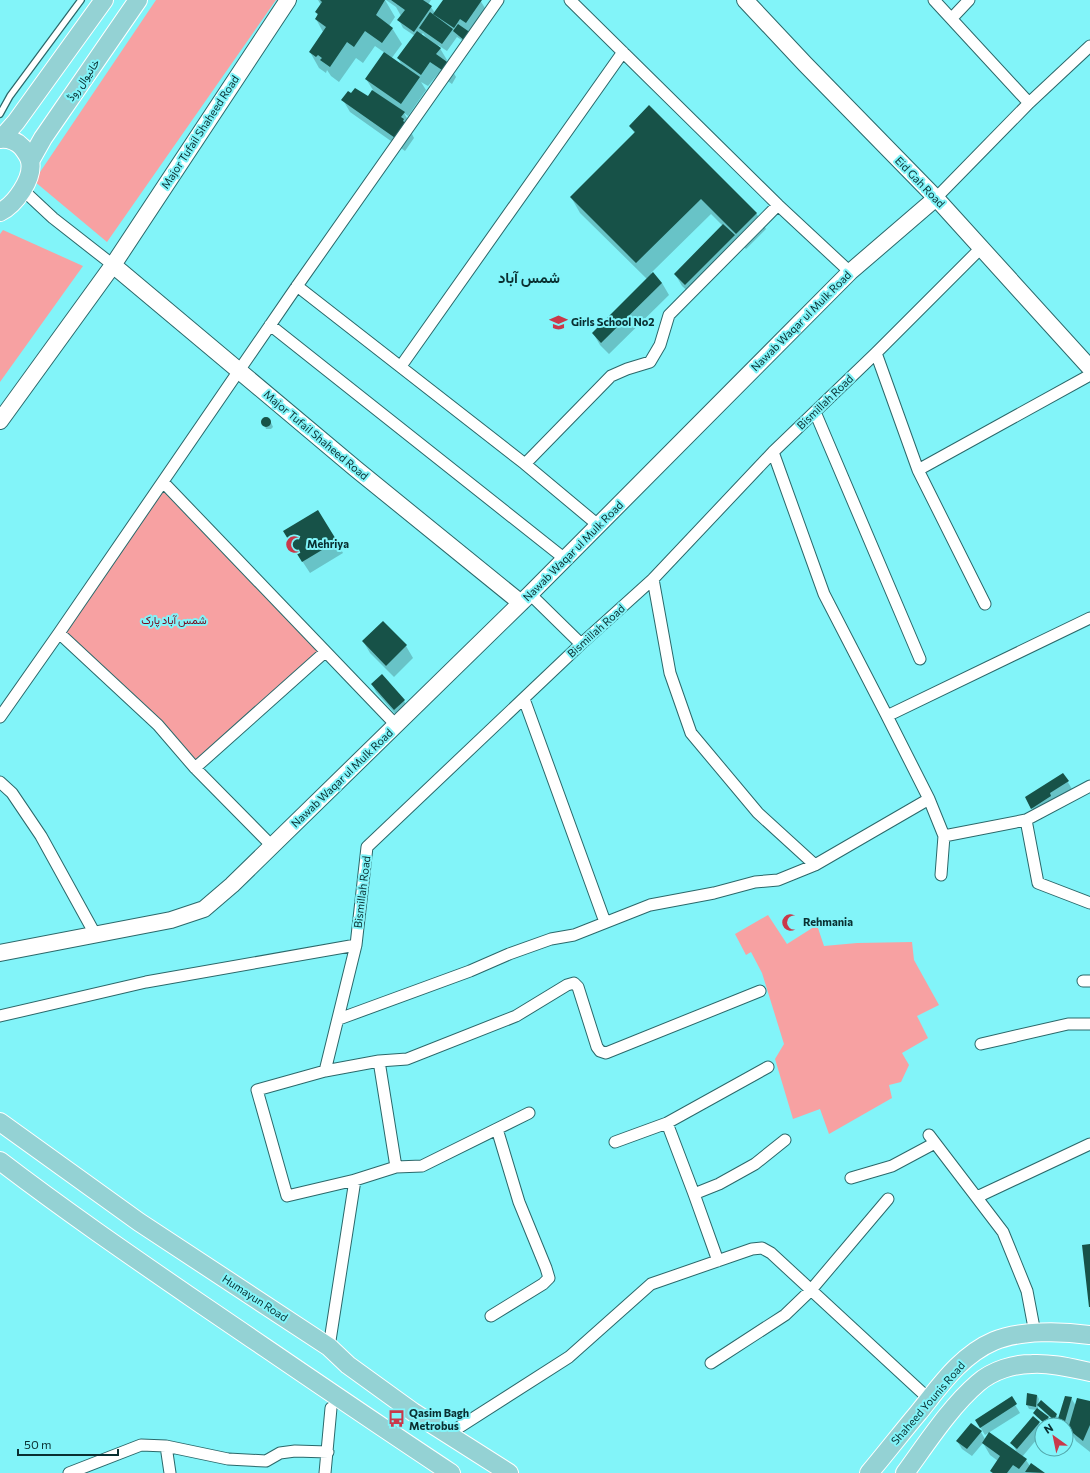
<svg xmlns="http://www.w3.org/2000/svg" width="1090" height="1473" font-family="Commissioner,Vazirmatn,sans-serif">
<style>
.green{fill:#f7a1a2}
.shadow{fill:#0003;fill-rule:evenodd}
.building{fill:#175248}
.lines{fill:none;stroke-linecap:round;stroke-linejoin:round}
.lane-casing{stroke:#2b686a;stroke-width:8}
.street-casing{stroke:#2b686a;stroke-width:13}
.secondary-casing{stroke:#2b686a;stroke-width:18}
.primary-casing{stroke:#fff;stroke-width:20}
.lane{stroke:#fff;stroke-width:5.5}
.street{stroke:#fff;stroke-width:11}
.secondary{stroke:#fff;stroke-width:16}
.primary{stroke:#94d2d4;stroke-width:18}
.labels{text-anchor:middle;stroke-width:4;stroke-linejoin:round;paint-order:stroke}
.street-label{font-size:11px;fill:#092f31;stroke:#82f4f9}
.poi-label{font-size:11px;font-weight:bold;fill:#092f31;stroke:#82f4f9;text-anchor:start}
.park-label{font-size:11px;fill:#770c20;stroke:#82f4f9}
.district-label{font-size:15px;font-weight:bold;fill:#0a3032;stroke:#82f4f9}
</style>
<rect width="100%" height="100%" fill="#82f4f9"/>
<path class="green" d="M156,0H276L107,242L34,181Z
M3,230L83,266L0,382V234Z
M163,486L319,651L196,762L165,725L63,632Z
M768,915L787,944L817,925L824,946L857,943L912,942L914,960L939,1005L917,1016L928,1038L902,1053L909,1065L901,1082L889,1085L892,1098L829,1134L820,1109L793,1119L775,1059L784,1044L762,973L751,952L746,955L735,934Z"/>
<path class="shadow" d="M318,0H385L395,17L389,26L392,28L402,44L391,59L403,67L398,58L415,36L403,28L399,20L401,16L396,7L386,0H431L428,5L431,7L435,13L444,0H480L488,13L468,44L457,37L447,51L438,45L447,60L446,62L449,65L456,77L452,84L438,74L428,86L421,82L426,90L408,116L404,113L411,125L409,128L414,138L405,151L350,112L343,100L368,97L373,90L366,79L385,53L375,46L363,63L356,58L339,82L331,76L327,70L326,73L319,68L310,52L323,32L316,19L318,16L316,12L321,5ZM423,33L427,39L421,35Z
M630,126L756,213L766,229L746,249L738,241L693,296L682,286L675,274L723,226L711,214L651,273L662,283L669,295L609,354L600,345L593,333L647,279L580,213L571,197L635,134Z
M265,418L270,420L273,427L271,429H266L263,420Z
M336,541L343,553L310,573L291,544Z
M383,622L406,646L413,658L394,677L370,653L363,641Z
M382,675L404,701L409,709L399,718L376,692L372,684Z
M1063,774L1072,789L1036,816L1027,798Z
M1028,1394L1037,1395L1039,1399L1038,1405L1056,1415L1059,1419L1071,1398L1076,1406L1090,1402V1452L1076,1441L1069,1428L1068,1433L1066,1432V1425H1060L1057,1420L1056,1423L1040,1408L1038,1405V1409L1048,1418L1050,1422L1046,1425L1036,1416L1034,1413L1037,1410L1029,1409L1027,1405Z
M1011,1398L1020,1413L985,1435L976,1420Z
M1039,1423L1042,1427V1433L1022,1457L1026,1460L1030,1466L1031,1465L1043,1473H992L991,1471L998,1461L990,1455L983,1443L972,1456L962,1449L957,1441L981,1432L985,1439L1018,1454L1012,1443Z"/>
<path class="building" d="M320,0H385L376,15L393,28L382,43L365,31L354,47L347,42L330,67L320,60L322,58L318,55L316,57L309,52L326,27L315,19L318,14L315,12L322,2Z
M391,0H423L432,6L414,32L397,20L405,10Z
M443,0H482L466,23L460,19L454,28L433,14Z
M430,12L453,29L442,44L419,28Z
M458,24L471,33L465,41L453,31Z
M417,31L441,48L436,54L450,64L445,72L430,62L421,75L397,58Z
M384,52L420,77L401,104L365,79Z
M355,88L368,96L372,90L405,112L401,117L404,119L403,121L408,125L398,140L341,100L348,91L351,93Z
M649,105L757,213L736,234L701,199L636,263L570,197L635,132L629,126Z
M723,224L735,235L685,285L674,274Z
M653,272L662,283L601,343L592,333Z
M261 422a5 5 0 1 1 10 0a5 5 0 1 1-10 0Z
M318,510L337,541L302,562L283,531Z
M383,621L407,645L386,666L362,641Z
M382,674L405,700L394,710L371,684Z
M1063,773L1069,781L1050,793L1051,796L1031,809L1025,797Z
M1090,1244V1307H1089L1082,1245Z
M1027,1393L1037,1395L1036,1407L1026,1405Z
M1012,1396L1017,1404L980,1428L975,1420Z
M1065,1396L1072,1397L1064,1425H1062L1057,1422Z
M1077,1398L1090,1401V1425L1083,1441L1068,1429Z
M1041,1400L1057,1414L1054,1420L1037,1405Z
M1037,1408L1049,1417L1044,1423L1033,1413Z
M1033,1416L1040,1422L1017,1449L1010,1443Z
M971,1423L982,1431L967,1449L956,1441Z
M989,1432L1027,1459L1019,1469L1013,1465L1007,1473H993L990,1471L1000,1456L982,1443Z
M1031,1463L1045,1473L1025,1472Z"/>
<g class="lines">
<defs>
<path id="lane" d="M0,114L10,96L81,0"/>
<path id="street" d="M570,0L778,205L850,272
M934,0L1029,103
M952,18L969,0
M23,190L53,218L113,265
M936,198L1029,103L1090,46
M297,286L525,464L598,525
M270,325L565,559
M876,353L918,470L985,604
M401,366L623,52
M815,412L920,659
M773,452L824,594L887,716
M525,464L611,376L627,369L650,362L660,345L669,315L778,205
M918,470L1090,375
M163,482L396,725
M653,579L670,673L691,733L758,813L815,865
M530,594L581,644
M59,633L158,725L195,768L272,846
M524,699L605,922
M0,717L59,633L297,286L498,0
M195,768L325,652
M0,782L12,793L41,836L95,934
M929,799L887,716L1090,618
M1026,820L1090,786
M944,836L1026,820L1038,883L1090,903
M1083,981H1090
M0,1016L146,982L356,945
M339,1019L470,971L509,954L551,939L574,935L650,905L714,893L755,882L778,880L815,865L929,799L944,836L941,875
M981,1044L1068,1024H1090
M379,1061L407,1059L516,1016L567,985L574,983L578,987L597,1047L600,1051L606,1053L760,991
M379,1061L396,1167L355,1180L287,1196L257,1090L325,1071Z
M325,1071L356,945L367,847L581,644L653,579L773,452L876,353L981,248
M667,1123L694,1194L718,1261
M929,1135L1003,1232L1027,1291L1035,1333
M615,1142L667,1123L768,1067
M396,1167L422,1166L529,1113
M851,1178L892,1166L935,1143
M694,1194L719,1184L755,1164L785,1140
M977,1197L1090,1144
M491,1316L543,1284L549,1278L546,1268L519,1202L497,1129
M329,1347L355,1180
M711,1363L785,1315L811,1290L888,1199
M447,1435L569,1357L651,1284L752,1249L762,1248L771,1253L929,1399
M166,1446L170,1473
M69,1473L141,1445L166,1446L228,1459L266,1461L280,1453L295,1451L328,1452
M325,1473L331,1408"/>
<path id="secondary" d="M288,0L113,265L356,469L521,603
M745,0L805,64L936,198L1090,368
M0,421L113,265
M0,953L171,920L204,909L232,885L530,594L850,272L936,198"/>
<path id="primary" d="M0,139C9,138 16,141 22,147C25,151 29,156 30,161C34,178 15,205 0,212
M1,139L16,122L104,0
M30,161L43,138L138,0
M0,1122L139,1222L329,1347L348,1365L413,1412L509,1473
M0,1161C64,1210 131,1256 198,1302C282,1359 366,1417 451,1473
M869,1473C886,1453 902,1432 919,1412C940,1386 961,1355 994,1341C1020,1330 1062,1331 1090,1335
M905,1473C927,1443 950,1407 978,1383C993,1370 1014,1364 1032,1364C1052,1363 1071,1368 1090,1372"/>
</defs>
<use href="#lane" class="lane-casing"/>
<use href="#street" class="street-casing"/>
<use href="#secondary" class="secondary-casing"/>
<use href="#primary" class="primary-casing"/>
<use href="#lane" class="lane"/>
<use href="#street" class="street"/>
<use href="#secondary" class="secondary"/>
<use href="#primary" class="primary"/>
</g>
<defs>
<symbol id="school-bare" viewBox="-9 -9 18 18"><path d="M0-5L7-2L0 1L-7-2ZM-4 1L0 2.5L4 1V4Q0 6-4 4Z" fill="#c9394a" stroke="#82f4f9" stroke-width="2.5" paint-order="stroke"/></symbol>
<symbol id="mosque-bare" viewBox="-9 -9 18 18"><path d="M3.5-4.9A6 6 0 1 0 3.5 4.9A5 5 0 1 1 3.5-4.9Z" fill="#c9394a" stroke="#82f4f9" stroke-width="2.5" paint-order="stroke"/></symbol>
<symbol id="bus-bare" viewBox="-9 -9 18 18"><path d="M-5-6H5V4H4V6H2V4H-2V6H-4V4H-5ZM-3.5-4V0h7V-4ZM-3.5 1.2v1.5H-2V1.2ZM2 1.2v1.5H3.5V1.2Z" fill="#c9394a" stroke="#82f4f9" stroke-width="2.5" paint-order="stroke"/></symbol>
</defs>
<g fill-rule="evenodd">
<use href="#school-bare" x="546" y="310" width="25" height="25"/>
<use href="#mosque-bare" x="282" y="532" width="25" height="25"/>
<use href="#mosque-bare" x="778" y="910" width="25" height="25"/>
<use href="#bus-bare" x="384" y="1406" width="25" height="25"/>
</g>
<g class="labels">
<g class="street-label">
<text transform="translate(83 80) rotate(-55)" y="4">خانیوال روڈ</text>
<text transform="translate(200 132) rotate(-57)" y="4">Major Tufail Shaheed Road</text>
<text transform="translate(920 182) rotate(46)" y="4">Eid Gah Road</text>
<text transform="translate(801 321) rotate(-45)" y="4">Nawab Waqar ul Mulk Road</text>
<text transform="translate(825 402) rotate(-44)" y="4">Bismillah Road</text>
<text transform="translate(316 435) rotate(40)" y="4">Major Tufail Shaheed Road</text>
<text transform="translate(573 551) rotate(-45)" y="4">Nawab Waqar ul Mulk Road</text>
<text transform="translate(596 631) rotate(-42)" y="4">Bismillah Road</text>
<text transform="translate(342 778) rotate(-44)" y="4">Nawab Waqar ul Mulk Road</text>
<text transform="translate(362 892) rotate(-83)" y="4">Bismillah Road</text>
<text transform="translate(255 1298) rotate(33)" y="4">Humayun Road</text>
<text transform="translate(928 1403) rotate(-49)" y="4">Shaheed Younis Road</text>
</g>
<g class="poi-label">
<text x="571" y="326">Girls School No2</text>
<text x="307" y="548">Mehriya</text>
<text x="803" y="926">Rehmania</text>
<text x="409" y="1417">Qasim Bagh<tspan x="409" dy="13">Metrobus</tspan></text>
</g>
<g class="park-label">
<text x="174" y="624">شمس آباد پارک</text>
</g>
<g class="district-label">
<text x="529" y="283">شمس آباد</text>
</g>
</g>
<g transform="translate(1054 1437) rotate(327)"><circle r="19" fill="#82f4f9" stroke="#52a5a9"/>
<path d="M0-3L7 15L0 10L-7 15Z" fill="#c9394a"/>
<text y="-6" font-size="11" font-weight="bold" text-anchor="middle" fill="#092f31">N</text>
</g>
<path d="M18 1449v6h100v-6" fill="none" stroke="#092f31" stroke-width="2"/>
<text x="24" y="1449" font-size="12" fill="#092f31" stroke="#82f4f9" stroke-width="3" paint-order="stroke">50 m</text>
</svg>
